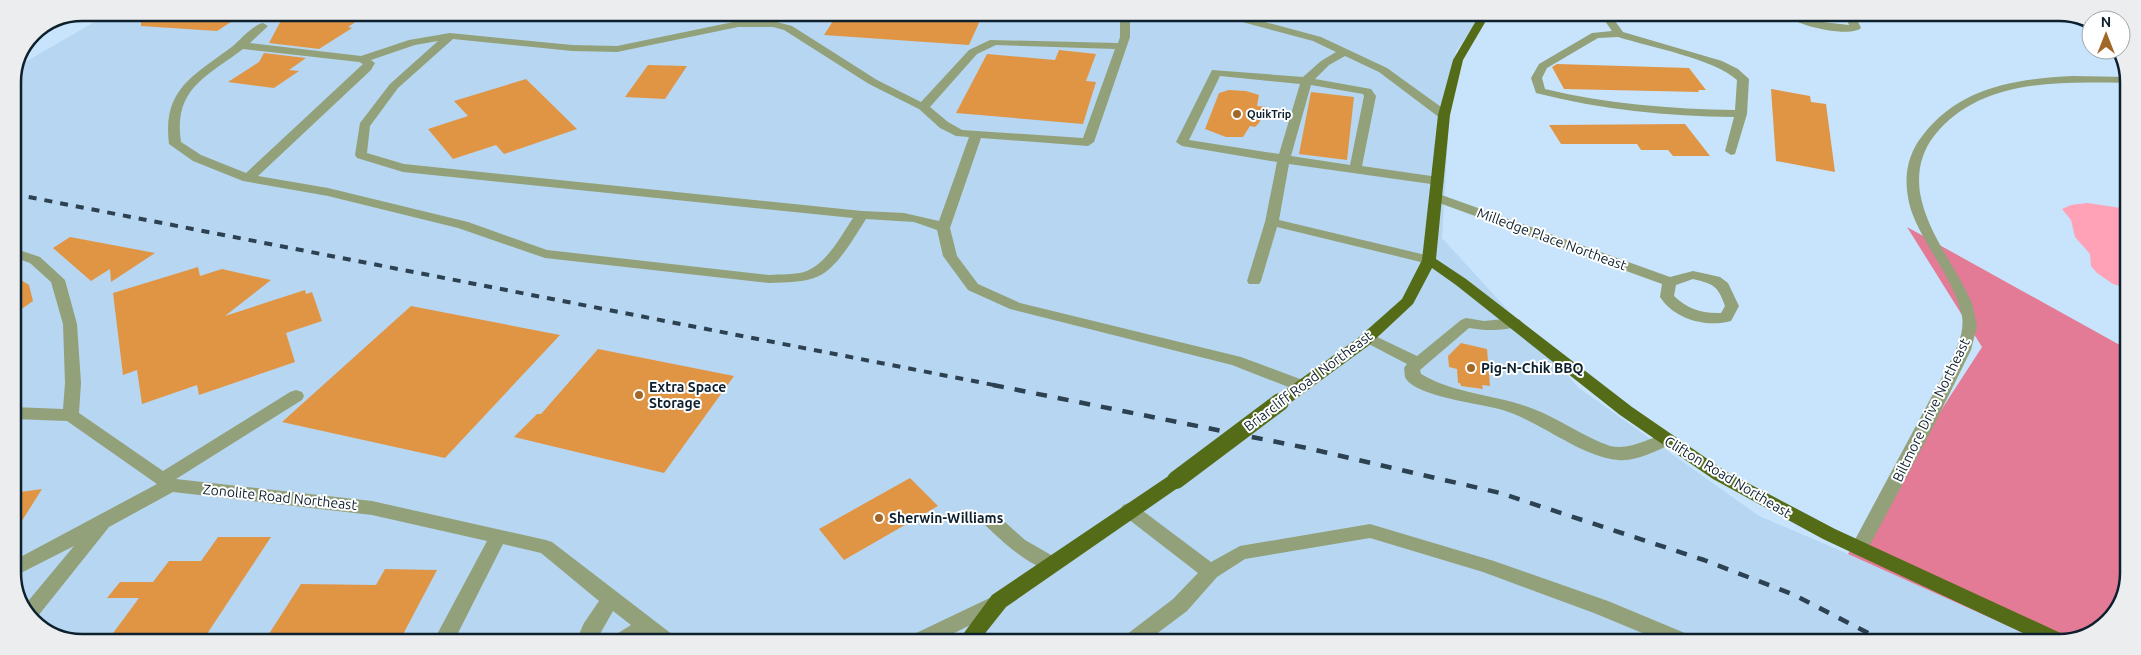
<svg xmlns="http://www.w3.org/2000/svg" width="2141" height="655" font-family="Ubuntu,sans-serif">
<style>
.built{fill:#b7d6f1}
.green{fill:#ffa2b8}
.forest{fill:#e37b96}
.building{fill:#e09545}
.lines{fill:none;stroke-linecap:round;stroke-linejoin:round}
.minor{fill:#92a179;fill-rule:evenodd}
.major{fill:#546c17;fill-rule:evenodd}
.rail-far1{stroke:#2c4151;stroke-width:4;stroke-dasharray:8 8;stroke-linecap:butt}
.rail{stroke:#2c4151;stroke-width:4.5;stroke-dasharray:11 11;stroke-linecap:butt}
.major-bridge{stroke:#546c17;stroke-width:18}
.poi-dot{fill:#a26828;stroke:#fff;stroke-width:2}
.labels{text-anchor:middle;stroke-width:4;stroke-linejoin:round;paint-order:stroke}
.far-poi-label{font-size:11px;font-weight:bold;fill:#0d202e;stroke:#fff;text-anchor:start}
.street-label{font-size:14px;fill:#0d202e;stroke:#fff}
.poi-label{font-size:14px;font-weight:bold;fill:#0d202e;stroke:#fff;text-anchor:start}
.rim{fill:none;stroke:#0d202e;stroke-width:2.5}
</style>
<rect width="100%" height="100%" fill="#c7e4fc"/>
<path class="built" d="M110,13L1483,14L1456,51L1449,119L1442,238L1579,388L1759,516L1848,554L2044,642L64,640L30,618L13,577V82L20,65Z"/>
<path class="green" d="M2087,203L2128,209L2127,288L2113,284L2097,273L2091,266L2090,254L2075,237L2071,220L2062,209L2071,205Z"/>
<path class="forest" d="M1907,227L2127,349L2126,591L2101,628L2059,642H2044L1848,554L1982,347Z"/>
<path class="building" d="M141,13H245L217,31L141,26Z
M285,13H369L348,27L352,28L319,49L269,43Z
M838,13L983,14L969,45L824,35Z
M1059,50L1096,54L1086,81L1096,82L1083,124L956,113L987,54L1055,60Z
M264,53L306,58L289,70L299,71L274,88L228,82L259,62Z
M1557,64L1689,68L1706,90H1698L1699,92L1564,89L1552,67Z
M648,65L687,66L665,99L625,97Z
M526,79L577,129L504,154L496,145L453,159L428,129L468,116L454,101Z
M1771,89L1810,96L1811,102L1826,104L1835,172L1776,161Z
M1229,90L1246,91L1259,95L1257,106L1266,107L1259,123L1255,127L1250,126L1243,137H1226L1205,129L1219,93Z
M1311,92L1354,97L1347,160L1299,154Z
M1685,124L1710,156H1673L1668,150H1641L1637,144H1561L1549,125Z
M70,237L155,253L111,282L110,269L91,281L53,248Z
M198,267L200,276L222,269L271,280L225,316L305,290L306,294L312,292L322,321L286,333L295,362L199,395L197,385L142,404L137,370L123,375L113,293Z
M13,275L29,285L33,301L13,315Z
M411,306L560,335L445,458L282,422Z
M1461,343L1487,349L1490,386L1482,385L1483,389L1461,386L1460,383H1458L1457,369L1449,367L1448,356Z
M598,349L734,376L664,473L514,437L537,414H541Z
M910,478L938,506L844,560L819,529Z
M42,489L13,535V493Z
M218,537H271L203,640H108L139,598H107L120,582H153L169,561H201Z
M385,569L437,570L400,640H265L301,584L376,585Z"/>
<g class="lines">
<path class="minor" d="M1120,14H1130V37L1094,142L1088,146L981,138L950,228L957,256L978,284L1020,303L1241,357L1308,382L1310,386L1308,390L1302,391L1296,390L1232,365L1010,309L968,290L943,256L937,230L914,222L866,219C855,236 838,267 819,276C804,283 786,282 769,283L545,258L458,228L328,196L243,181L193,161L169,144C162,88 195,75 233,46C241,39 253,25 263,23L268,26L250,43L361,56L409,40L450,33L572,45L617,46L738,21H773L792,26L877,80L921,102L969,50L990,40L1118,43L1120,37ZM738,27H773L784,30L869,84L919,109L940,128L956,136L969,137L939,221L904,213L862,211L404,164L367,153L370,126L398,88L453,39L572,51L617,52ZM438,41L390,84L360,123L355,155L357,158L403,172L853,218C841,236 826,265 804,272C793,275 780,274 769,275L547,250L468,222L328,188L258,176L371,70L375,63L371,60L415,45ZM996,45L1115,49L1083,138L962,130L948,122L930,107L977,54ZM243,49L359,62L363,64L246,173L201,155L181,142C173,89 206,77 243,49Z
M1219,14H1235L1321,37L1387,68L1448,112L1450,115L1448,118H1440L1379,72L1345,56L1329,65L1315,79L1371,89L1376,96L1362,166L1438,177L1444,181L1438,185L1289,164L1279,220L1434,257L1436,260L1434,263L1429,264L1277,227L1261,281L1259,284H1249L1247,281L1265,222L1277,162L1182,146L1176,142L1212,70L1303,77L1321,61L1336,52L1313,41L1220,16ZM1220,76L1300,84L1279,154L1189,140ZM1311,85L1363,94L1364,96L1350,165L1291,156Z
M1600,14H1610L1623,32L1722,61L1738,69L1749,79L1747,114L1735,154L1731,155L1725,151L1734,117C1667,116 1601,110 1536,93L1531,78L1539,64L1592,33L1612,31ZM1618,37C1650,47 1714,59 1737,80L1735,110C1671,109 1607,104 1545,89L1542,78L1547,68L1598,38Z
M1786,15H1798L1814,21L1849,25L1845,15H1855L1861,28C1850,38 1796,26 1786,15Z
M2073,76L2128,77V83C2062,82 1980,77 1934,136C1921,153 1917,172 1920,193C1927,233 1956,267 1972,303L1977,326L1971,350L1932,429L1865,554L1859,556L1853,554L1850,549L1948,366C1955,351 1965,334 1962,316C1954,278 1924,247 1911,210C1903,183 1905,157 1923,135C1960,87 2015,79 2073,76Z
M1436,193L1670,277L1693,271L1720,277L1728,283L1739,306L1731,321C1706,328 1674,319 1660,297L1662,284L1431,200L1429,197L1431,194ZM1693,279C1714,284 1718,286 1725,306L1721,313C1702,314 1688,309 1674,296L1676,285Z
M13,248L40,257L65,280L77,324L81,383L79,413L163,471L290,392L296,390L302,392L304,396L302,400L176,479L372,501L546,540L552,542L673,635L676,641H651L646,637L639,641H612L615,635L631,625L613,611L596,641H576L584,623L599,601L541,553L503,544L454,641L434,640L487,541L372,515L173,492L109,527L34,621L30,618L24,606L74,546L13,577V561L157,484L67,421L13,419V407L63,409L65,383L63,324L51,282L30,263L13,257Z
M1466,318L1484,321L1515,318L1520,320L1522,323L1520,326C1504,331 1486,331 1469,328L1420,370L1421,374C1454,394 1494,394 1531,408C1558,418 1582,436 1610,446C1635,452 1655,431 1672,436L1674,440L1672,444C1655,451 1636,462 1618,460C1578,456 1540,420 1499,409C1480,404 1417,396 1406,379C1404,376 1405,372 1404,368L1407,364L1363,341L1360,338L1363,335H1373L1417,356L1461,320Z
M1129,503L1135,505L1211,562L1240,546L1370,524L1494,561L1608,601L1692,636L1695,642H1664L1594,613L1483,572L1370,538L1245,559L1217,577L1187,611L1147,641H1123L1126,635L1173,599L1198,573L1123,515L1120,510L1123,505Z
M991,513L997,515L1025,540L1058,559L1060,564L1058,569C1037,576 999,538 985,525L982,520L985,515Z
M998,594L1005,596L1008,602L1005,608L938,641H909L912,635Z"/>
<path class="major" d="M1480,14H1490L1463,60L1450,115L1436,259L1466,279L1632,407L1725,471L1835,529L2067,636L2068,639L2059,642H2042L1823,539L1713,479L1620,415L1456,285L1432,268L1413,304L1368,346L1286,406L1280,408L1274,406L1272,402L1274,398L1358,338L1402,299L1422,260L1438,115L1453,60Z
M1176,474L1182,475L1185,480L1182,485L1006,607L979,641H958L992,595L1170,475Z"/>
<path class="rail-far1" d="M13,194L999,386"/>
<path class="rail" d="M993,385L1307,448L1500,493L1704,560L1792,594L1886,642"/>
<path class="major-bridge" d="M1176,480L1280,402"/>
</g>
<g class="poi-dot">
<circle cx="1237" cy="114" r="5"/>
<circle cx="1471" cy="368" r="5"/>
<circle cx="639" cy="395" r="5"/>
<circle cx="879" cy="518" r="5"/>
</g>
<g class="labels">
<g class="far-poi-label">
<text x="1247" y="118">QuikTrip</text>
</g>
<g class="street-label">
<text transform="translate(1552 239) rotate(20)" y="5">Milledge Place Northeast</text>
<text transform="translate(1308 381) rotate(-37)" y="5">Briarcliff Road Northeast</text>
<text transform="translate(1931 410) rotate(-64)" y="5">Biltmore Drive Northeast</text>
<text transform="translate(1728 477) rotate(31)" y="5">Clifton Road Northeast</text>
<text transform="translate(280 497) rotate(6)" y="5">Zonolite Road Northeast</text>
</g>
<g class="poi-label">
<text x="1481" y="373">Pig-N-Chik BBQ</text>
<text x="649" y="392">Extra Space<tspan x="649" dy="16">Storage</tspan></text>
<text x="889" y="523">Sherwin-Williams</text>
</g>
</g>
<path d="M0 0H2141V655H0ZM82 21H2059A61 61 0 0 1 2120 82V573A61 61 0 0 1 2059 634H82A61 61 0 0 1 21 573V82A61 61 0 0 1 82 21Z" fill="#ecedee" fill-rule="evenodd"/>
<path class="rim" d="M82 21H2059A61 61 0 0 1 2120 82V573A61 61 0 0 1 2059 634H82A61 61 0 0 1 21 573V82A61 61 0 0 1 82 21Z"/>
<g transform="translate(2106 35)"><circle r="24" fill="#ffffff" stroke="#9ea6ab"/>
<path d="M0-4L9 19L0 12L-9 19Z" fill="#a26828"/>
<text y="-8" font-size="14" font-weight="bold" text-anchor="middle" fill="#0d202e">N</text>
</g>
</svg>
